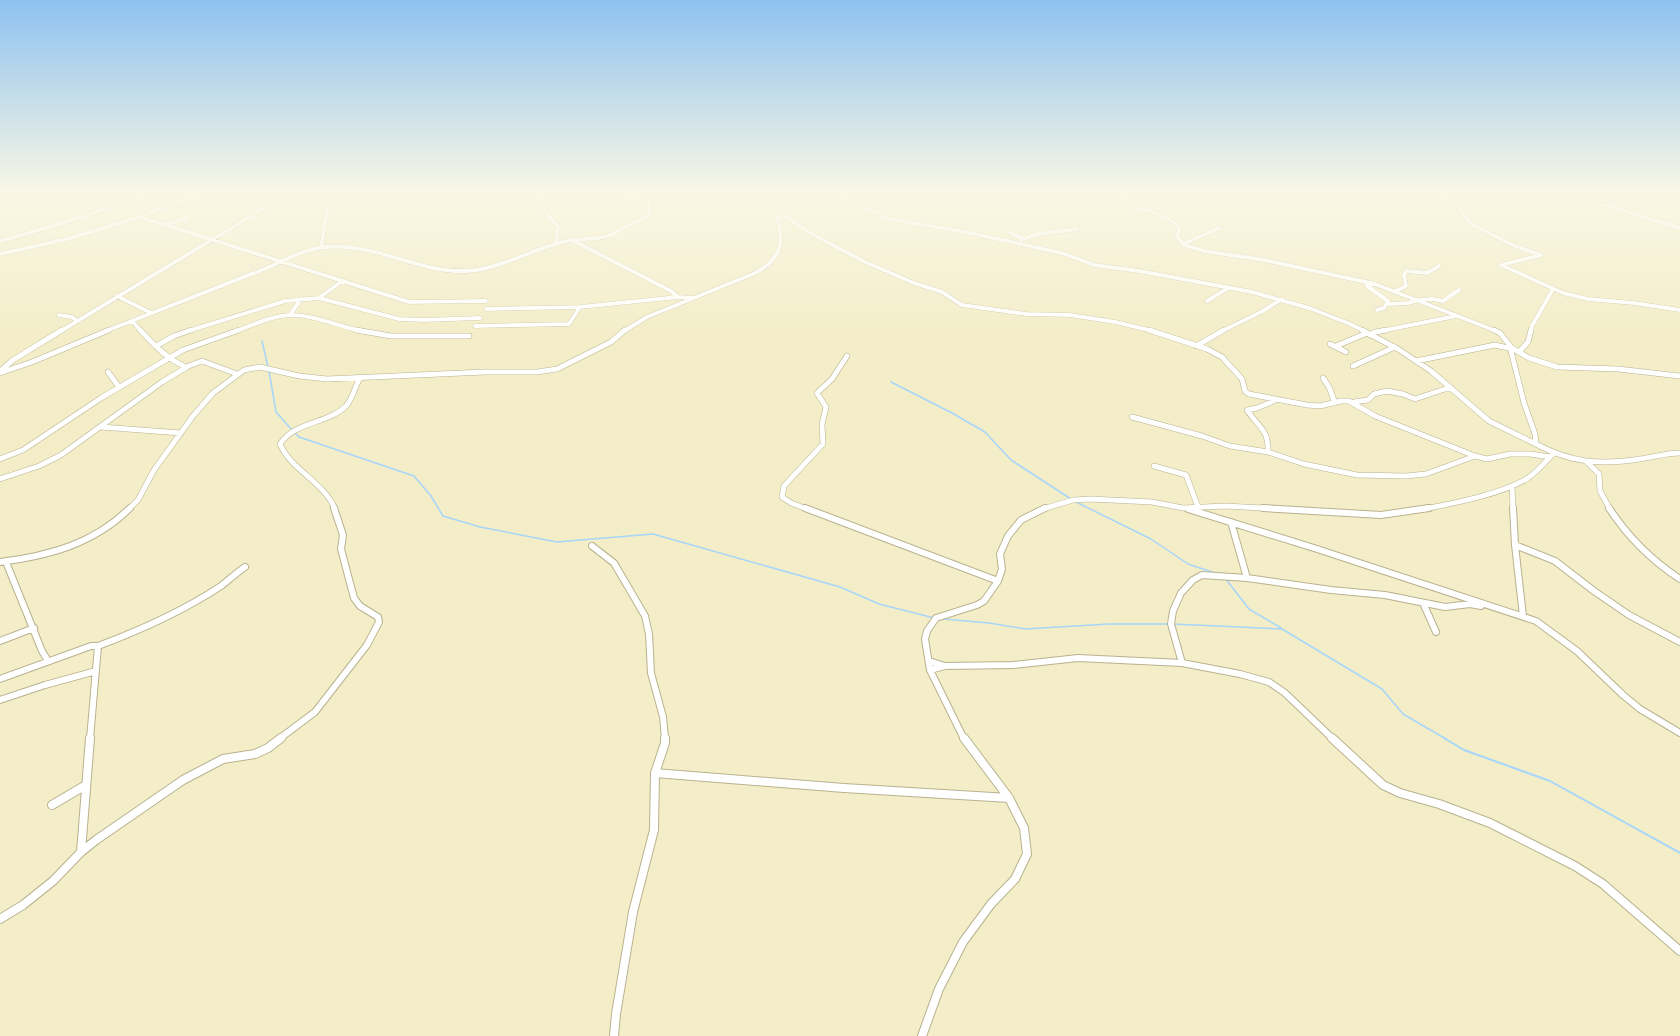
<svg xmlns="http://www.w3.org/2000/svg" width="1680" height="1036" font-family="Montserrat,sans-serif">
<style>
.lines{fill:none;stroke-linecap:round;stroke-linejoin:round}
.stream-far2{stroke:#a7d6fa;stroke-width:1}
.stream-far1{stroke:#a7d6fa;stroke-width:1.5}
.stream{stroke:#a7d6fa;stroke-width:2}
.minor-far3-casing{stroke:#b8b28f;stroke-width:4.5}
.minor-far2-casing{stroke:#b8b28f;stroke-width:6}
.minor-far1-casing{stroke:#b8b28f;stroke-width:8}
.minor-casing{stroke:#b8b28f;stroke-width:10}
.minor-far3{stroke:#fff;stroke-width:4}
.minor-far2{stroke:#fff;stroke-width:5}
.minor-far1{stroke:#fff;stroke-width:6}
.minor{stroke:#fff;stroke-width:8}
</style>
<rect width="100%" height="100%" fill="#f3edc8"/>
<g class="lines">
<path class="stream-far2" d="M1536,193C1580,206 1624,205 1669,193"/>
<path class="stream-far1" d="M262,341L268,367
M269,371L276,412L292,430
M891,382L952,413L985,432L1011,460L1071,499
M295,433L299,437L414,476L431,496L443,516L480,527L557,542L653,534L840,587L879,604L934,618
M1076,502L1151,539L1188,564L1215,573
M1225,578L1249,609L1281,628
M943,619L989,623L1025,629L1109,624H1169
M1173,624L1282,629L1382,689L1403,714L1446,739"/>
<path class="stream" d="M1444,738L1464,750L1550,781L1680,853"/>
<defs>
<path id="minor-far3" d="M539,193L541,198L536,202L558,226L556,244
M835,193L889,219L961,231L1062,253L1094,265L1139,271L1252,292L1309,308L1350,324L1364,331
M1127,193L1125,194L1122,204C1141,210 1169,212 1180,230L1176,235L1184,245L1204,251L1264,260L1375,284L1496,331
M1436,193L1458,207L1471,224L1515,246L1541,255L1501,265
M627,199L644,193
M1605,205L1680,228
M140,217L409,302L486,301
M167,225L186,218
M1009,232L1024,239L1021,240
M1024,239L1037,234L1077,229
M572,240L671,291L678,297
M0,241L53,226L153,193
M1183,244L1219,228
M321,248L330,193
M0,254L67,239L140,217L175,203L212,193
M1501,265L1563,293L1588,299L1634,303L1680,310
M1374,284L1367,286L1388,301L1384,308L1377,310
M1396,291L1406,286L1404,275L1406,271L1427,273L1439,266
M117,296L151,313
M319,298L342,281
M1420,300L1432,299L1443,301L1459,290
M1207,301L1228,288
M1388,304L1408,303L1418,300
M486,309L580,307L678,297L692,298
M59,315L72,317L77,321
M290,315L301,299
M132,321L141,331
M475,326L569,324L580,307
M61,331L289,193
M106,331L272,266C289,257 307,249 326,247C374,242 418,273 466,271C503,269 535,247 571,240C583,238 595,240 607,236C615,234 621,228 629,225C636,221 644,220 650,214L648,193
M188,331L285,301L319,298L399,319L424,320L480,318
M236,331C253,325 271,316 290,315C311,314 340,327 362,331
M624,331L647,317L753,274C778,262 786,245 777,218L783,215L812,234L865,262L914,283L942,292L962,305L1026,314L1070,315L1115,322L1153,331
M1222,331L1261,312L1282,299
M1381,331L1456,316
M1531,331L1532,326L1553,289"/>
<path id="minor-far2" d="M140,330C154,345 167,359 186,367L202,361L237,374
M356,330L391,336H469
M1149,330L1207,349L1222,357L1242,379L1245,391L1249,394L1307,405L1320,406L1341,401H1349L1375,416L1475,456
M1362,330L1398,349L1431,371L1489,421L1536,444
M1494,330L1500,333L1512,348L1511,351L1524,403L1535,434L1536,444C1571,463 1601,465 1640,459C1654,457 1667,453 1680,453
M1370,335L1375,332L1387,330
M1330,344L1346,352
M156,346L174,336L191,330
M1196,346L1224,330
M1336,346L1367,333
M1512,348L1529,358L1557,367L1618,369L1680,376
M1519,352L1528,342L1531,330
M1416,361L1495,345L1512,349
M1353,366L1395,347
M0,371L13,360L62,330
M108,372L119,387
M0,373L32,362L109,330
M1323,378L1329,387L1335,403
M1354,402L1368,400L1374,394L1387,391L1403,394L1415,399L1445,389H1451
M1132,417L1202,436L1230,446L1268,452L1304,464L1357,475L1406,476L1426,474L1475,456L1487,459L1510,454H1530L1550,457
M101,427L181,433
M1268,452C1269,429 1258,427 1247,410L1257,408L1276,400
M0,459L23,450L101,398L183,350L239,330
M1587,462L1599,474L1600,491L1610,509
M1154,466L1186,475L1198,507
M0,479L39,466L61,455L162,382L187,367
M1512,486L1513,509
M129,509L138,500L154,470L193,416L213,393L244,370L260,367L299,376L327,379L485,372H537L557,369L611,342L625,330
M335,509C324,482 291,470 280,444C295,421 328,424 346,406C353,398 355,386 360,378
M807,509L791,503L782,497L784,486L823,444L822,424L826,407L817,393L832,379L847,356
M1043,509L1073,500L1090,499L1152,502L1183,508L1225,506L1280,509
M1424,509C1455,503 1502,494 1528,478C1538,471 1545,462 1553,454"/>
<path id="minor-far1" d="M805,508L998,581
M1263,508L1381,515L1429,508
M1513,508L1515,545L1523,616
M1609,508C1628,537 1651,560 1680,579
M1188,509L1314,548L1536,621L1577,651L1623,695L1640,709L1680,733
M1231,522L1247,578
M1515,545L1555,561L1594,591L1629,615L1680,642
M592,546L614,563L645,616L649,634L651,673L663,717L665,739
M0,562C48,556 94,544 130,508
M6,562L42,651L48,661
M1423,603L1436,632
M0,641L34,628
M98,646C141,630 183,611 221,586C229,580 236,573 245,567
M929,661L945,666
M1182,663L1171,624L1173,611L1181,593L1193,580L1202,575L1247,578L1331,590L1385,595L1445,607L1470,604L1481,606
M930,670L945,666L1013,665L1078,658L1182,663L1240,674L1269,682L1285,693L1333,739
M0,679L91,646H98L90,739
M0,700L45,685L96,671
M279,739L315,712L367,645L379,622L378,617L360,606L354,598L341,549L343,535L334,508
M964,739L930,670L925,639L927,631L936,618L977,605L984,601L998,581L1002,569L1000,554L1008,536L1021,520L1045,508"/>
<path id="minor" d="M1332,738L1383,785L1400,793L1439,804L1490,823L1575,866L1603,884L1680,951
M655,773L844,788L1009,798
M52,805L86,785
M81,852L90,738
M0,919L23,905L53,881L81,852L96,840L183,780L223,759L255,754L268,748L281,738
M614,1036L616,1014L633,912L654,830L655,773L665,743V738
M922,1036L939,989L963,942L991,904L1015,879L1027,854L1024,828L1009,798L964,738"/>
</defs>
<use href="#minor-far3" class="minor-far3-casing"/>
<use href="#minor-far2" class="minor-far2-casing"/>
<use href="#minor-far1" class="minor-far1-casing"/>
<use href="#minor" class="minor-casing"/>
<use href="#minor-far3" class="minor-far3"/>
<use href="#minor-far2" class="minor-far2"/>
<use href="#minor-far1" class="minor-far1"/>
<use href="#minor" class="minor"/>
</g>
<linearGradient id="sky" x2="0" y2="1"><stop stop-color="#8ec2ef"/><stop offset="0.57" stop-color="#faf7e6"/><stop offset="1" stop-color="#faf7e6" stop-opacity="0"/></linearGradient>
<rect width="1680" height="338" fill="url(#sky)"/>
</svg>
